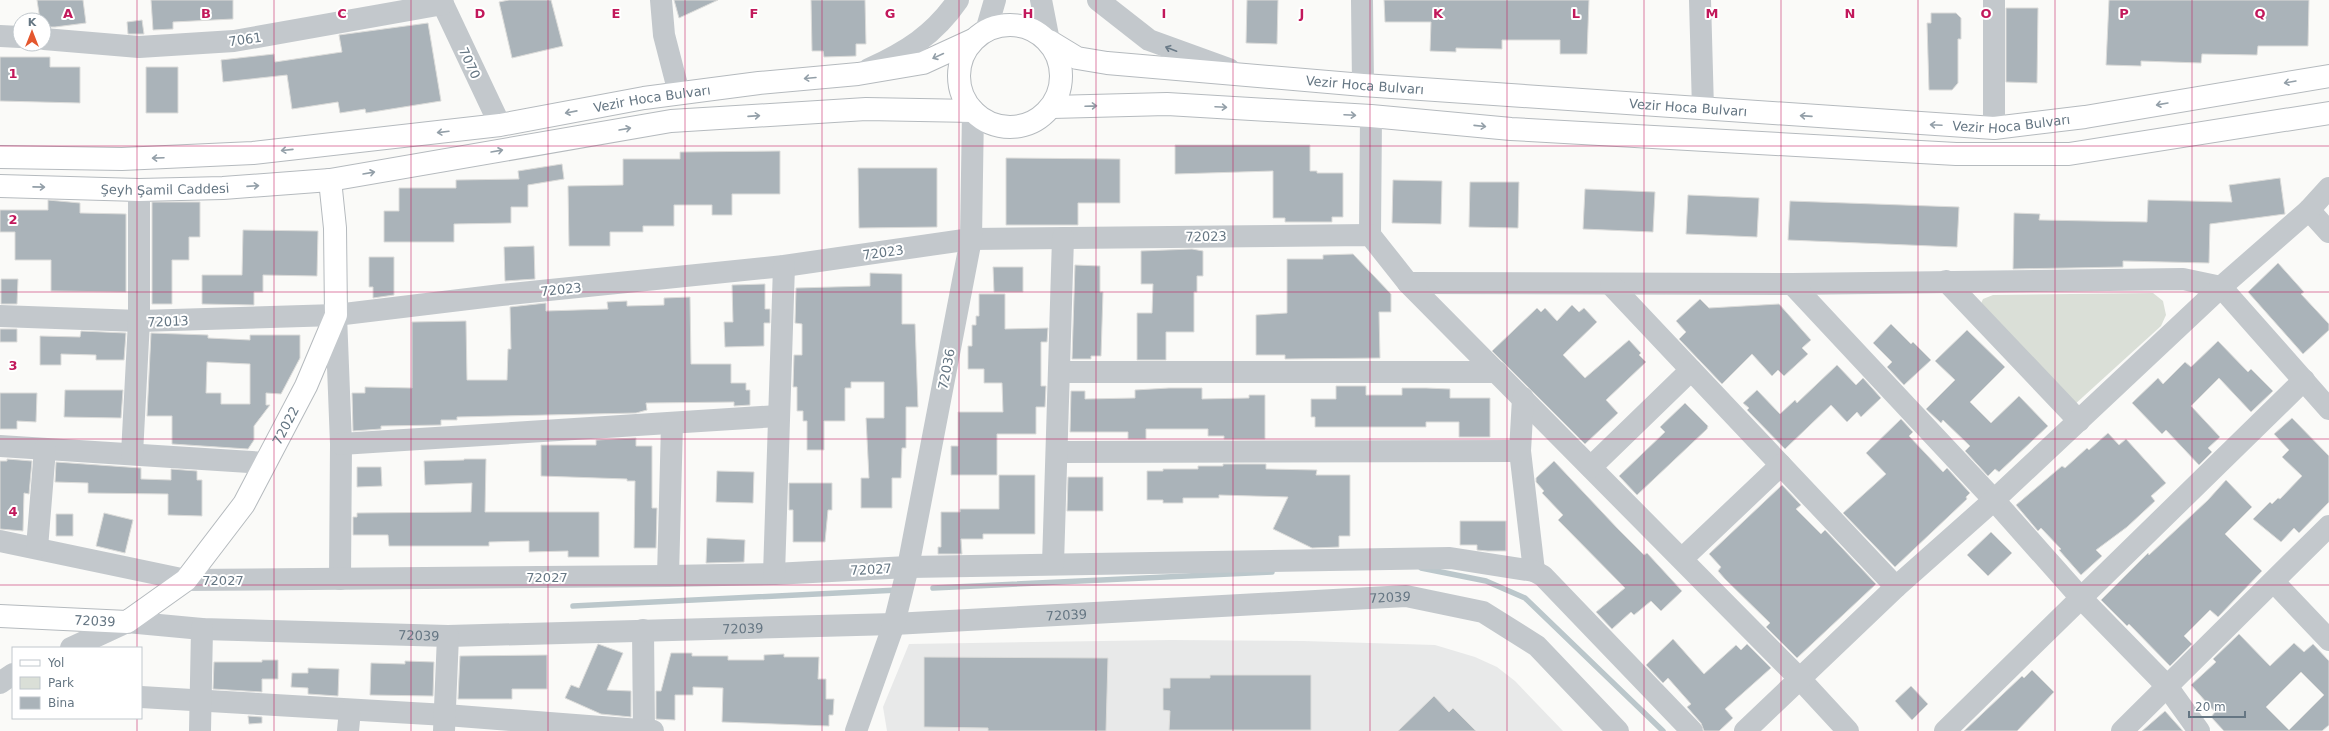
<svg xmlns="http://www.w3.org/2000/svg" width="2329" height="731" font-family="'DejaVu Sans',sans-serif">
<style>
.built{fill:#e8e9e9}
.green{fill:#dadfd7}
.lines{fill:none;stroke-linecap:round;stroke-linejoin:round}
.stream{stroke:#bbc7cb;stroke-width:5.5}
.building{fill:#aab3b9;stroke:#dcdcda;fill-rule:evenodd}
.major-casing{stroke:#b5babe;stroke-width:24}
.minor{stroke:#c3c8cc;stroke-width:22}
.major{stroke:#fff;stroke-width:22}
.oneway{stroke:#6a7a87}
.oneway2{stroke:#939fa8}
.grid{fill:none;stroke:#c2185b;stroke-width:1;stroke-opacity:0.55}
.labels{text-anchor:middle;stroke-width:4;stroke-linejoin:round;paint-order:stroke}
.street-label{font-size:13px;fill:#657683;stroke:#fff}
.grid-label{font-size:13px;text-anchor:middle;font-weight:bold;fill:#c2185b;stroke:#fff;stroke-width:4;stroke-linejoin:round;paint-order:stroke}
</style>
<rect width="100%" height="100%" fill="#fafaf8"/>
<path class="built" d="M1171,640L1303,641L1435,645L1475,657L1497,667L1515,681L1563,731H887L883,707L909,644Z"/>
<path class="green" d="M2153,293L2163,301L2166,315L2161,326L2073,406L1979,308L1983,299L1993,295Z"/>
<g class="lines">
<path class="stream" d="M1421,568L1486,581L1525,598L1663,731
M933,588L1272,572
M573,606L898,590"/>
</g>
<path class="building" d="M37,0H83L86,23L55,27H44V20H40Z
M151,0H233V19L173,22V29L153,30Z
M509,0H551L563,46L512,58L499,2Z
M674,0H718L679,18Z
M811,0H865L866,44H856V56L824,57L823,51H812Z
M1247,0H1278L1277,44L1246,43Z
M1384,0H1589L1587,54H1560V40H1502V49L1456,48V52L1430,51L1431,22H1385Z
M2109,0H2309L2308,46H2258L2257,55L2202,54L2201,63L2141,61V66L2106,65Z
M2006,8H2038L2037,83L2006,82Z
M1931,13H1956L1961,18V39H1958V83L1952,90H1929L1927,23H1931Z
M142,20L144,34H128L127,22Z
M428,23L441,101L366,113L365,109L340,113L338,102L292,109L287,75L223,82L221,60L274,54L275,62L342,52L339,35Z
M0,57H50V67H80V103L0,101Z
M146,67H178V113H146Z
M1175,145H1310V171H1317V173H1343V217H1332V222H1285V218H1273V171L1175,174Z
M780,151V194H732V215H712V205H674V226H643V232H610V246H569L568,186L623,185V159H680V152Z
M1006,158L1120,159V203H1078V225H1006Z
M562,164L564,179L528,185V207H511V223L454,224V242H384V211H399V188H456V180L519,179L518,171Z
M858,168H937V227L859,228Z
M2280,178L2285,214L2210,224L2209,263L2123,261V267L2013,269L2014,213L2040,214L2039,220L2147,222L2148,200L2232,202L2229,185Z
M1393,180L1442,181L1441,224L1392,223Z
M1470,182H1519L1518,228L1469,227Z
M1585,189L1655,192L1653,232L1583,229Z
M1688,195L1759,198L1757,237L1686,234Z
M48,200L80,203V213L126,214V292L51,291V260H15V232H0V210H48Z
M1790,201L1959,207L1957,247L1788,240Z
M152,202H200V237H189V260H172V304H152Z
M243,230L318,231L317,276L263,275V292H254V305L202,304V275H242Z
M534,246L535,279L505,281L504,247Z
M1192,249L1203,251V276H1197V292H1194V332H1166V360H1137V313H1152L1153,284H1141V251Z
M1353,254L1391,294V312H1379L1380,358L1285,359V355H1256V315L1287,313V259H1323V255Z
M369,257H394V295L373,298V287H369Z
M2278,263L2304,292L2301,294L2329,324V330L2303,354L2248,292Z
M1075,265L1100,266V292H1103L1101,356H1091V359H1072Z
M993,267H1023V292H994Z
M870,273L902,274V324H915L918,407H906V448H902L901,478H892V508H861V478H869L866,418H884V382H851V388H845V421H824V450H807V421H803V411H797V387H793L794,355H802V324L795,323L796,288L870,286Z
M1,279H18L17,304H1Z
M765,284V309H770V323H764V346L725,347L724,322H733L732,285Z
M979,294H1005V329L1048,328L1047,342H1041V386H1046L1045,407H1036V434H997V475H951V446H958V412H1003L1002,383H984V369H968V346H972V325H976V316H979Z
M690,297L691,364H731V383H746V390H750V405L734,406V402L646,403L647,410L636,413L457,417V420H441V425L381,426V429L353,431L352,393H365V387L412,388V322L466,321L467,380H507L508,349H511L510,307L546,303V311L608,309L607,302L627,301V306L664,305V298Z
M1700,299L1709,308L1779,304L1811,340L1802,348L1808,354L1784,376L1778,370L1772,376L1752,354L1722,384L1679,339L1686,332L1676,321Z
M1572,305L1579,312L1584,308L1597,322L1563,355L1585,378L1629,340L1641,353L1639,355L1646,362L1606,400L1618,413L1585,444L1492,351L1537,308L1541,312L1545,308L1557,321Z
M1891,324L1911,344L1913,342L1931,360L1904,385L1887,367L1892,362L1873,343Z
M0,329H17V342H0Z
M1967,330L2005,367L1970,402L1991,423L2019,396L2048,426L1999,472L1995,469L1988,476L1965,451L1970,446L1943,420L1941,423L1926,409L1955,380L1935,361Z
M81,331L126,333L124,360H96V355L61,354V365H40V336L80,337Z
M151,333L208,335V338L250,340V335H300V358L281,394L266,393V405H270L254,426V440L248,449L172,444V416H147ZM207,362L250,364V404H221V393H206Z
M2218,341L2248,372L2251,369L2273,391L2251,412L2219,378L2191,406L2220,437L2208,448L2212,452L2199,465L2166,430L2162,434L2132,403L2158,378L2163,384L2185,362L2191,367Z
M1837,365L1856,385L1863,378L1881,398L1861,417L1857,412L1847,422L1831,405L1785,449L1747,410L1749,408L1743,403L1757,390L1780,414L1795,400L1797,403Z
M1336,386H1366V395H1402V388H1426L1450,389V398H1490V437H1459V422H1426V427H1315V417H1311V399H1336Z
M1169,388H1202V399L1249,398V395H1265V439H1224V436H1208V429H1146V439H1128V432H1070L1071,391H1085V399L1135,398V390Z
M65,390H123L121,418L64,417Z
M0,393H37L36,422L17,421V429H0Z
M1685,403L1708,426L1707,429L1637,495L1619,476L1665,432L1660,427Z
M2292,418L2329,456V502L2299,533L2294,528L2281,542L2253,519L2270,502L2272,504L2278,498L2280,499L2302,476L2282,457L2289,450L2274,434Z
M1901,419L1913,432L1909,436L1943,472L1947,468L1970,493L1966,497L1967,499L1895,567L1843,513L1886,474L1866,453Z
M2108,433L2119,445L2126,439L2166,483L2151,496L2155,501L2127,527L2096,550L2102,556L2081,575L2059,550L2061,549L2041,528L2038,531L2016,505L2062,466L2065,468L2087,448L2089,450Z
M636,438V446H652V508H657L656,548H634L635,481H627V479L541,476V445H596V440Z
M7,459L32,461L29,494L24,493L23,531L0,529V461H7Z
M464,459H486L485,512H599V557H568V551L529,552V541L489,542V546H389L388,535H353V517H357V513L471,512L472,483L425,485L424,461L464,460Z
M1554,461L1618,529L1644,555L1647,553L1682,591L1661,611L1651,601L1634,615L1631,612L1612,629L1596,612L1625,588L1558,520L1563,515L1542,493L1544,491L1536,482V478Z
M56,462L141,468V479L171,480V469L197,471V480H202V516L168,515V494L88,493V483L55,482Z
M1223,464H1266V469L1317,470L1316,475H1350V536H1339V547L1312,548L1273,529L1288,497L1219,495V498H1183V503H1163V500H1147V471H1163V469H1198V466H1223Z
M357,467H381L382,486L357,487Z
M717,471L754,472L753,503L716,502Z
M999,475H1035V534H983V539H961L962,554H938V547H941V512H960V509H999Z
M1068,477H1103V511H1067Z
M2226,480L2252,507L2225,534L2262,571L2218,617L2210,610L2184,636L2192,644L2170,666L2129,624L2127,626L2101,600L2148,553L2149,555L2208,500Z
M789,483H832V510H828L825,542H793V510H789Z
M1782,485L1801,505L1796,509L1821,534L1825,530L1876,584L1797,658L1766,627L1770,623L1725,579L1718,571L1721,567L1709,554Z
M104,513L133,520L125,553L96,546Z
M56,514H73V536H56Z
M1460,521H1506V551H1488L1477,550V545H1460Z
M1991,532L2012,553L1988,576L1967,555Z
M707,538L745,540L744,562L706,563Z
M2239,634L2270,666L2294,643L2304,652L2313,644L2329,661V725L2322,731H2224L2211,717L2215,712L2191,685L2216,662L2213,659ZM2301,672L2324,695L2289,730L2266,707Z
M1673,639L1704,674L1736,645L1741,650L1747,644L1771,668L1725,709L1733,718L1719,731H1704L1701,723L1687,707L1691,704L1668,678L1663,683L1646,665Z
M598,644L623,653L607,690L631,691V717L601,714L565,698L571,685L579,688Z
M671,653H692V656H728V660H764V655L784,654V657H819L818,679H826V699H834L833,715H829V726L722,722L723,688L693,687V695H675V720L656,719V691H661Z
M547,655V689H512V699H458L460,656Z
M924,657L1108,658L1106,731H988V728L924,727Z
M262,660H278V679H262V692L213,689L214,662H262Z
M405,661L434,662L433,696L370,695L371,663L405,664Z
M308,668L339,669L338,696L308,694V688L291,687L292,673H308Z
M2032,670L2054,692L2017,731H1964L2022,676L2024,678Z
M1210,675H1311V730H1169L1170,711L1163,710V688H1170V678H1210Z
M1911,686L1928,704L1912,720L1895,701Z
M1434,696L1449,712L1453,708L1476,731H1398Z
M2165,711L2183,731H2142Z
M248,716L262,717V723L249,724Z"/>
<g class="lines">
<defs>
<g id="major">
<circle cx="1010" cy="76" r="51"/>
<path id="s2" d="M1049,41L1077,58L1107,63L1363,85L1994,128L2085,117L2329,76"/>
<path d="M1052,107L1167,104L1371,116L1511,129L1956,154H2069L2329,113"/>
<path id="s3" d="M0,157L122,159L253,153L500,125L644,98L759,83L858,74L923,63L973,40"/>
<path id="s4" d="M0,186L139,190L223,188L330,180L671,121L866,109L973,111"/>
<path id="s5" d="M0,616L127,622L186,580L244,504L306,386L336,315L335,228L330,180"/>
</g>
</defs>
<use href="#major" class="major-casing"/>
<g class="minor">
<path d="M441,0L500,125"/>
<path d="M661,0L664,35L679,93"/>
<path d="M1041,0L1049,41"/>
<path d="M1098,0L1149,40L1229,69"/>
<path d="M1362,0L1363,85"/>
<path d="M1700,0L1703,109"/>
<path d="M986,31L995,0"/>
<path d="M0,36L20,37"/>
<path d="M44,39L139,47L234,41L443,4"/>
<path d="M869,69C906,52 934,35 958,0"/>
<path d="M1994,128V0"/>
<path d="M2309,210L2329,232"/>
<path d="M1370,235L1371,116"/>
<path d="M1946,281L2079,421"/>
<path d="M1408,283L1792,284L2183,279L2221,287L2329,409"/>
<path d="M1792,284L1994,500L2081,598L2166,685L2199,731"/>
<path d="M1611,285L1896,587"/>
<path d="M336,315L341,444L340,579"/>
<path d="M0,316L139,321L336,315L501,295L784,266L971,239L1370,235L1408,283L1800,679L1848,731"/>
<path d="M1059,372H1497"/>
<path d="M1523,398L1520,451L1534,571"/>
<path d="M341,444L778,416"/>
<path d="M0,446L266,463"/>
<path d="M1057,452L1520,451"/>
<path d="M132,454L139,321V190"/>
<path d="M1591,467L1691,370"/>
<path d="M0,541L186,580L668,576L774,574L908,567L1450,558L1534,571L1543,576L1692,731"/>
<path d="M37,548L45,449"/>
<path d="M1684,557L1781,465"/>
<path d="M1053,564L1063,238"/>
<path d="M774,574L784,266"/>
<path d="M668,576L672,424"/>
<path d="M2274,582L2329,640"/>
<path d="M643,630L644,731"/>
<path id="s1" d="M71,648L127,622L202,629L448,636L894,624L1406,596L1483,612L1537,646L1618,731"/>
<path d="M0,683L13,674"/>
<path d="M141,697L446,715L653,731"/>
<path d="M200,731L202,629"/>
<path d="M348,731L350,710"/>
<path d="M444,731L448,636"/>
<path d="M856,731L894,624L908,567L971,239L973,111"/>
<path d="M1745,731L1896,587L1994,500L2221,287L2309,210L2329,188"/>
<path d="M1945,731L2304,380"/>
<path d="M2122,731L2329,526"/>
</g>
<use href="#major" class="major"/>
</g>
<defs><path id="oneway-shaft" d="M-6 0H5M1.5-3L5.5 0L1.5 3" fill="none" stroke-width="1.6" stroke-linecap="round" stroke-linejoin="round"/></defs>
<use class="oneway" href="#oneway-shaft" transform="translate(1171 49) rotate(-159)"/>
<g class="oneway2">
<use href="#oneway-shaft" transform="translate(938 56) rotate(155)"/>
<use href="#oneway-shaft" transform="translate(810 78) rotate(175)"/>
<use href="#oneway-shaft" transform="translate(2290 82) rotate(170)"/>
<use href="#oneway-shaft" transform="translate(2162 104) rotate(170)"/>
<use href="#oneway-shaft" transform="translate(1091 106) rotate(-2)"/>
<use href="#oneway-shaft" transform="translate(1221 107) rotate(3)"/>
<use href="#oneway-shaft" transform="translate(571 112) rotate(169)"/>
<use href="#oneway-shaft" transform="translate(1350 115) rotate(3)"/>
<use href="#oneway-shaft" transform="translate(754 116) rotate(-4)"/>
<use href="#oneway-shaft" transform="translate(1806 116) rotate(-176)"/>
<use href="#oneway-shaft" transform="translate(1936 125) rotate(-177)"/>
<use href="#oneway-shaft" transform="translate(1480 126) rotate(6)"/>
<use href="#oneway-shaft" transform="translate(625 129) rotate(-10)"/>
<use href="#oneway-shaft" transform="translate(443 132) rotate(173)"/>
<use href="#oneway-shaft" transform="translate(287 150) rotate(174)"/>
<use href="#oneway-shaft" transform="translate(497 151) rotate(-10)"/>
<use href="#oneway-shaft" transform="translate(158 158) rotate(178)"/>
<use href="#oneway-shaft" transform="translate(369 173) rotate(-10)"/>
<use href="#oneway-shaft" transform="translate(253 186) rotate(-4)"/>
<use href="#oneway-shaft" transform="translate(39 187) rotate(1)"/>
</g>
<path class="grid" d="M137,0V648M274,0V731M411,0V731M548,0V731M685,0V731M822,0V731M959,0V731M1096,0V731M1233,0V731M1370,0V731M1507,0V731M1644,0V731M1781,0V731M1918,0V731M2055,0V731M2192,0V731M0,146H2329M0,292H2329M0,439H2329M0,585H2329M137,718V731"/>
<g class="labels">
<g class="street-label">
<text transform="translate(245 39) rotate(-8)" y="5">7061</text>
<text transform="translate(470 63) rotate(65)" y="5">7070</text>
<text dy="5" stroke="none"><textPath href="#s2" startOffset="322">Vezir Hoca Bulvarı</textPath></text>
<text dy="5" stroke="none"><textPath href="#s3" startOffset="656">Vezir Hoca Bulvarı</textPath></text>
<text dy="5" stroke="none"><textPath href="#s2" startOffset="646">Vezir Hoca Bulvarı</textPath></text>
<text dy="5" stroke="none"><textPath href="#s2" startOffset="970">Vezir Hoca Bulvarı</textPath></text>
<text dy="5" stroke="none"><textPath href="#s4" startOffset="165">Şeyh Şamil Caddesi</textPath></text>
<text transform="translate(1206 236) rotate(-1)" y="5">72023</text>
<text transform="translate(883 252) rotate(-8)" y="5">72023</text>
<text transform="translate(561 289) rotate(-6)" y="5">72023</text>
<text transform="translate(168 321) rotate(-2)" y="5">72013</text>
<text transform="translate(946 369) rotate(-79)" y="5">72036</text>
<text dy="5" stroke="none"><textPath href="#s5" startOffset="384">72022</textPath></text>
<text transform="translate(871 569) rotate(-3)" y="5">72027</text>
<text x="547" y="582">72027</text>
<text x="223" y="585">72027</text>
<text dy="5" stroke="none"><textPath href="#s1" startOffset="1326">72039</textPath></text>
<text dy="5" stroke="none"><textPath href="#s1" startOffset="1002">72039</textPath></text>
<text dy="5" stroke="none"><textPath href="#s5" startOffset="95">72039</textPath></text>
<text dy="5" stroke="none"><textPath href="#s1" startOffset="678">72039</textPath></text>
<text dy="5" stroke="none"><textPath href="#s1" startOffset="354">72039</textPath></text>
</g>
</g>
<g class="grid-label">
<text x="68" y="18">A</text>
<text x="206" y="18">B</text>
<text x="342" y="18">C</text>
<text x="480" y="18">D</text>
<text x="616" y="18">E</text>
<text x="754" y="18">F</text>
<text x="890" y="18">G</text>
<text x="1028" y="18">H</text>
<text x="1164" y="18">I</text>
<text x="1302" y="18">J</text>
<text x="1438" y="18">K</text>
<text x="1576" y="18">L</text>
<text x="1712" y="18">M</text>
<text x="1850" y="18">N</text>
<text x="1986" y="18">O</text>
<text x="2124" y="18">P</text>
<text x="2260" y="18">Q</text>
<text x="13" y="78">1</text>
<text x="13" y="224">2</text>
<text x="13" y="370">3</text>
<text x="13" y="516">4</text>
</g>
<rect x="12" y="647" width="130" height="72" fill="#ffffff" stroke="#c1c8cd"/>
<rect x="20" y="660" width="20" height="6" fill="#ffffff" stroke="#c1c8cd"/>
<text x="48" y="667" font-size="12" fill="#657683">Yol</text>
<rect x="20" y="677" width="20" height="12" fill="#dadfd7" stroke="#c1c8cd"/>
<text x="48" y="687" font-size="12" fill="#657683">Park</text>
<rect x="20" y="697" width="20" height="12" fill="#aab3b9" stroke="#c1c8cd"/>
<text x="48" y="707" font-size="12" fill="#657683">Bina</text>
<g transform="translate(32 32)"><circle r="19" fill="#ffffff" stroke="#c1c8cd"/>
<path d="M0-3L7 15L0 10L-7 15Z" fill="#e4572e"/>
<text y="-6" font-size="11" font-weight="bold" text-anchor="middle" fill="#657683">K</text>
</g>
<path d="M2189 711v6h56v-6" fill="none" stroke="#657683" stroke-width="2"/>
<text x="2195" y="711" font-size="12" fill="#657683" stroke="#ffffff" stroke-width="3" paint-order="stroke">20 m</text>
</svg>
